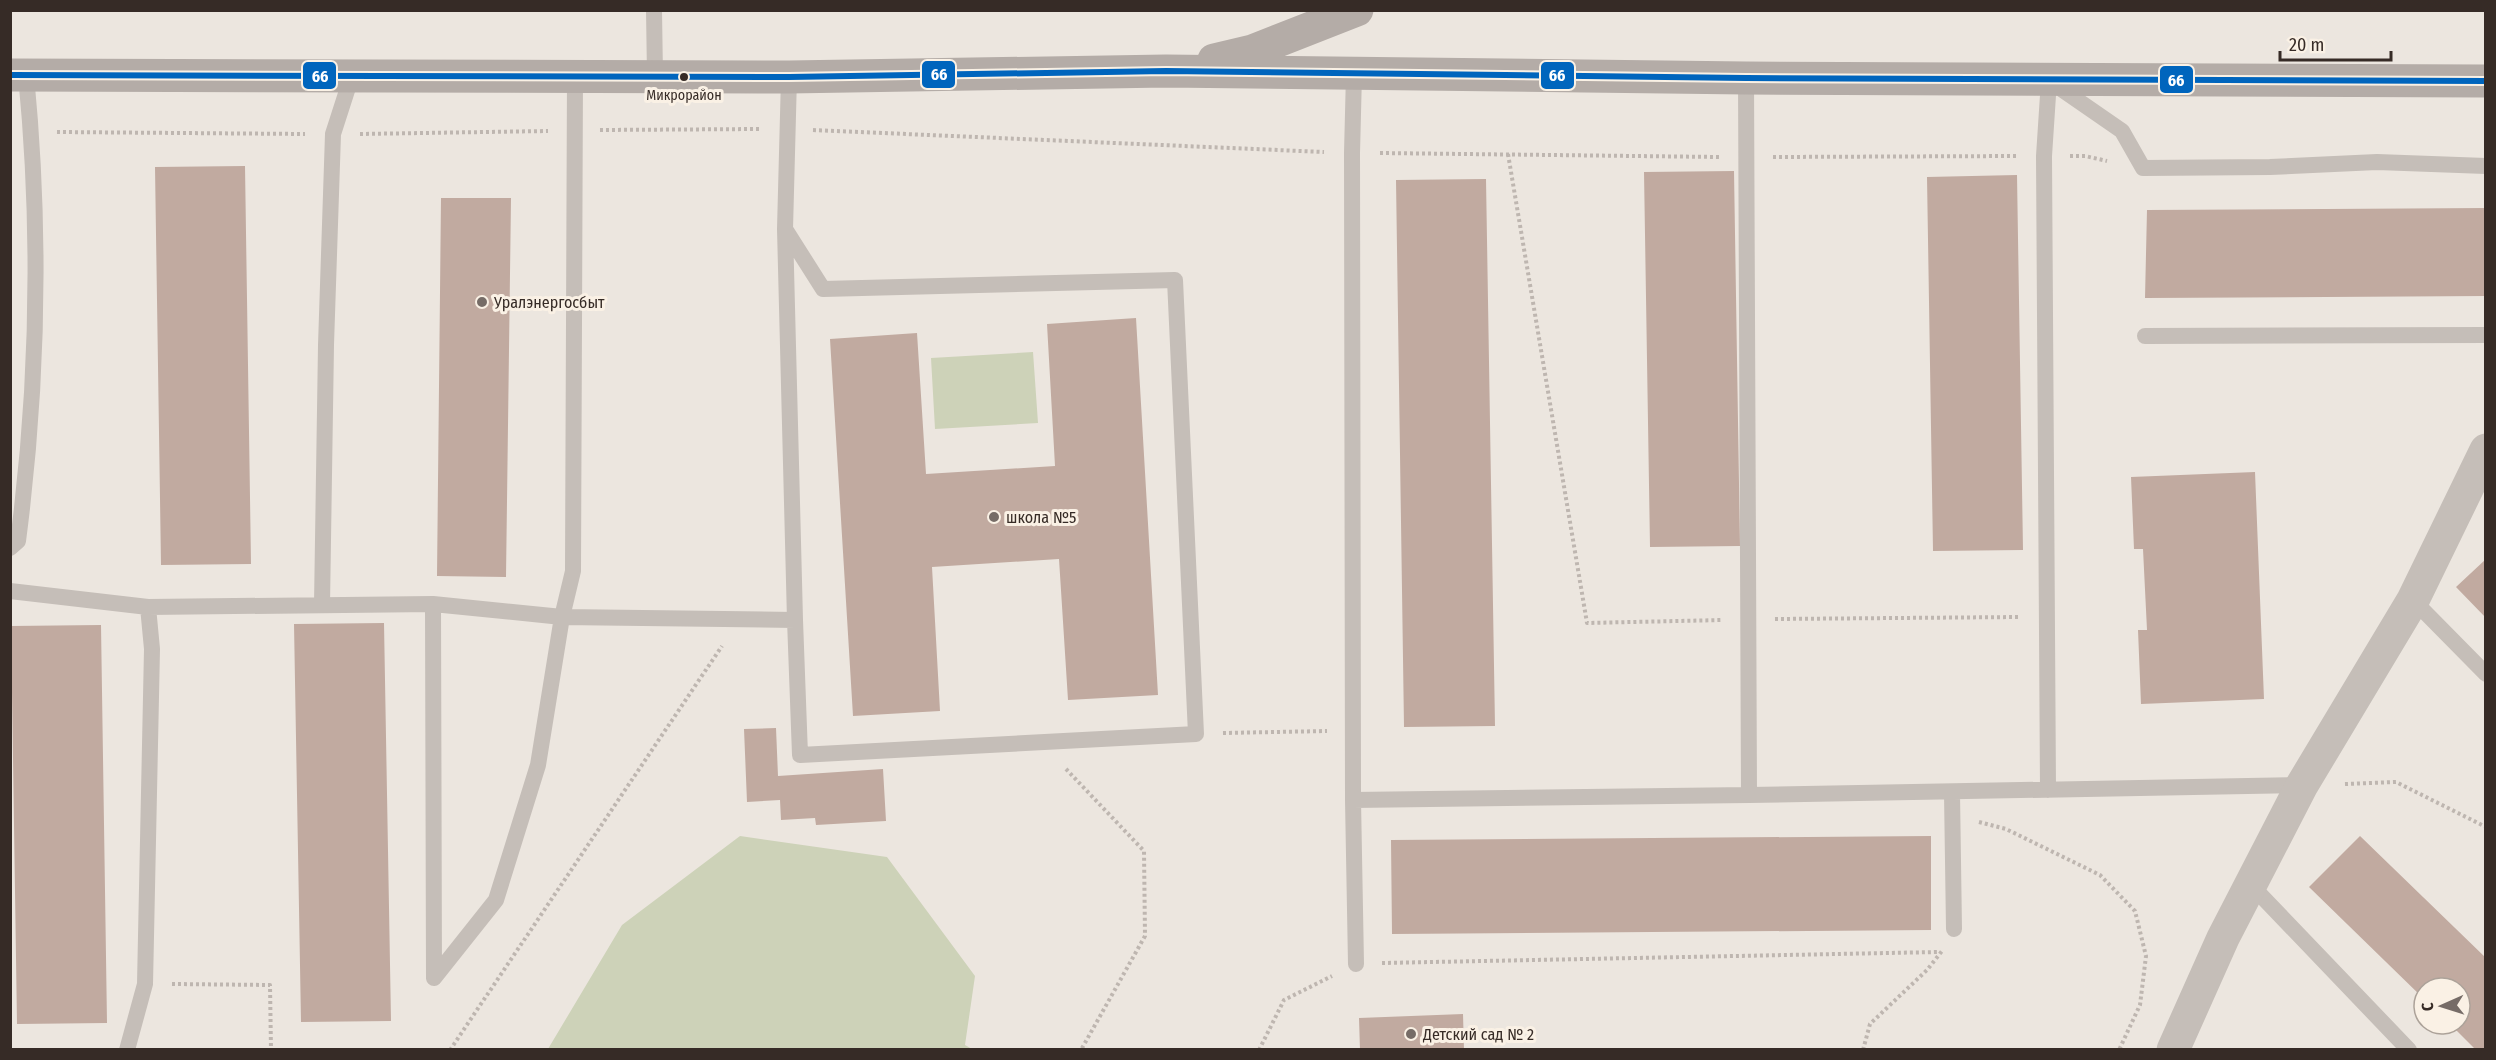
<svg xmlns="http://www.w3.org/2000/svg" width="2496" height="1060" font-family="'Fira Sans Condensed',sans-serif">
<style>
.green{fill:#cdd2b8}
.building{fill:#c1aaa0}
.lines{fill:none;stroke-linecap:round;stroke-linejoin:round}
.path{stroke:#beb6b0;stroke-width:4;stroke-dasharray:3 3;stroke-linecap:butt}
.service{stroke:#c5beb8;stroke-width:16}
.minor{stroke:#c5beb8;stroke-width:33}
.primary{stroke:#b4aca7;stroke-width:33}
.bus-1-casing{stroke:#faf1e5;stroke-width:10}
.bus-1{stroke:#0065bd;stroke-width:6}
.bus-dot{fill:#362b26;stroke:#faf1e5;stroke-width:2}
.poi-dot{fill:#766c67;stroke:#faf1e5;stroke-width:2}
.labels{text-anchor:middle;stroke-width:6;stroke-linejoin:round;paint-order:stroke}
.bus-label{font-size:14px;fill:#362b26;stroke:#faf1e5}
.poi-label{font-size:16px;fill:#362b26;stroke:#faf1e5;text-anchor:start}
.line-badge{stroke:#faf1e5;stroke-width:2}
.badge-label{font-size:16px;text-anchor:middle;font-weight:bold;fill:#fff}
</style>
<rect width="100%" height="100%" fill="#ece6df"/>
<path class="green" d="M1033,352L1038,423L935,429L931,358Z
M740,836L887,857L975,976L965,1045L972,1049H548L622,925Z"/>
<path class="building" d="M245,166L251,564L161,565L155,167Z
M1734,171L1740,546L1650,547L1644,172Z
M2017,175L2023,550L1933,551L1927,177Z
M1486,179L1495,726L1404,727L1396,180Z
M441,198H511L506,577L437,576Z
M2486,208V296L2145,298L2147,210Z
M1136,318L1158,695L1068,700L1059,559L932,567L940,711L853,716L830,339L917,333L926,474L1055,466L1047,324Z
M2255,472L2264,699L2141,704L2138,630H2147L2143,549H2134L2131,477Z
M2486,559V618L2456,587Z
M384,623L391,1021L301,1022L294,624Z
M101,625L107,1023L17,1024L11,626Z
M776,728L778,776L883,769L886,821L816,825L815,818L781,820L780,800L747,802L744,729Z
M1931,836V930L1392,934L1391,840Z
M2360,836L2486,958V1050H2476L2450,1024H2460V988H2424V999L2309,887Z
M1463,1014L1464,1050H1360L1359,1018Z"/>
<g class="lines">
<path class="path" d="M600,130L761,129
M813,130L1324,152
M57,132L305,134
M360,134L548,131
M1380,153L1720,157
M1508,154L1587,623L1723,620
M2070,156H2085L2107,161
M1773,157L2017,156
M1775,619L2020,617
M1223,733L1327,731
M1066,769L1144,851L1145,936L1081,1050
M2345,784L2396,782L2486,827
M1979,822L2006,829L2100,875L2135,911L2146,956L2140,1005L2119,1050
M1382,963L1938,952
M172,984L270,985L271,1050
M450,1050L722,646
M1259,1050L1284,1000L1332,976
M1863,1050L1870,1024L1927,970L1942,951"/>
<path class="service" d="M654,10L655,76
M1354,74L1352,153L1353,800L1749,795L1746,78
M2054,84L2122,131L2143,168L2270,167L2377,162L2486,166
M785,229L823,289L1175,280L1196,734L800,755L795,620
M2145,336L2486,335
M10,548L18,541C38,387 41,229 26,75
M10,591L148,607L433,604L562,617L795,620L785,229L789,77
M2413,600L2486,674
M433,604L434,978
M322,605L326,345L333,134L352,75
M2048,790L2044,156L2049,80
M1952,793L1954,929
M1749,795L2302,785
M1353,800L1356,964
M2251,885L2409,1050
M434,978L496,900L538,765L562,617L573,571L575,75
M127,1050L145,984L152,649L148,607"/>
<path class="minor" d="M2173,1050L2223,938L2302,785L2413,600L2486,450"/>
<path class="primary" d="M1214,60L1252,51L1357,10
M10,75L789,77L1166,71L1746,78L2486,81"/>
<defs>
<path id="bus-1" d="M10,75L789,77L1166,71L1746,78L2486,81"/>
</defs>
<use href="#bus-1" class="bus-1-casing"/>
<use href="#bus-1" class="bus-1"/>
</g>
<circle class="bus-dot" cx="684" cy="77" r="5"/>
<g class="poi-dot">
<circle cx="482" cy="302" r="6"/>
<circle cx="994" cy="517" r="6"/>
<circle cx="1411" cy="1034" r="6"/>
</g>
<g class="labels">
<g class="bus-label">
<text x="684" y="100">Микрорайон</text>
</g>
<g class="poi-label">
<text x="494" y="308">Уралэнергосбыт</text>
<text x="1006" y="523">школа №5</text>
<text x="1423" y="1040">Детский сад № 2</text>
</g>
</g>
<g class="line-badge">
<rect x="921" y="60" width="35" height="29" rx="6" fill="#0065bd"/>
<rect x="1540" y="61" width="35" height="29" rx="6" fill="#0065bd"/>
<rect x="302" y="61" width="35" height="29" rx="6" fill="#0065bd"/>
<rect x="2159" y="65" width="35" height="29" rx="6" fill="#0065bd"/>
</g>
<g class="badge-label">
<text x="939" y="80">66</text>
<text x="1557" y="81">66</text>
<text x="320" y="82">66</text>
<text x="2176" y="86">66</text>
</g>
<rect width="2496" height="1060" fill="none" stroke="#362b26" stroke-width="24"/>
<g transform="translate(2442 1006) rotate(267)"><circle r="28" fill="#faf1e5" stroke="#aca299" stroke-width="1.5"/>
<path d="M0-4.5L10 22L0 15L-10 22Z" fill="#766c67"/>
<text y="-9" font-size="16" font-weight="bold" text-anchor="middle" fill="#362b26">С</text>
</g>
<path d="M2280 51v9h111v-9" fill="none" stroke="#362b26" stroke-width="3"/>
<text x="2289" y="51" font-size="18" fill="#362b26" stroke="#faf1e5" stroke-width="4.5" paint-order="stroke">20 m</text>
</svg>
